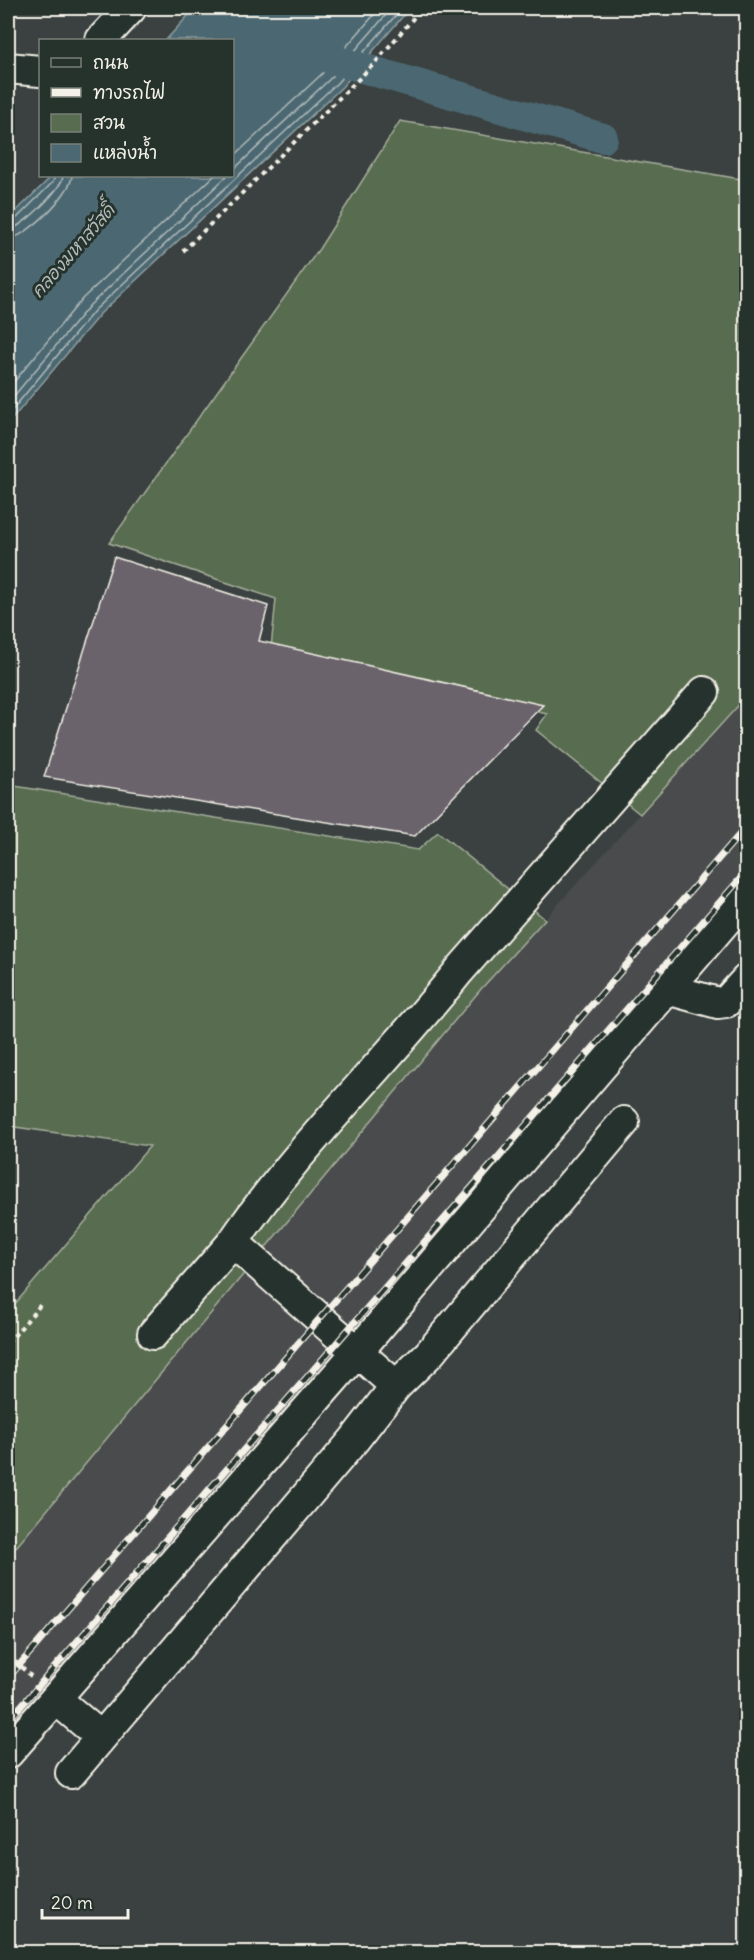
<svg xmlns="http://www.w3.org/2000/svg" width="754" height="1960" font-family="Delius,'Playpen Sans Thai',sans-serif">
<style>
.built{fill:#484b4d}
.green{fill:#586c50;stroke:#a6ae9c;stroke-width:1.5}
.water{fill:#4c6872;stroke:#8f9fa1;stroke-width:1.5}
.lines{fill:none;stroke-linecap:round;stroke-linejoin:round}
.shore{stroke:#b1bab9;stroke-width:1.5}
.canal{stroke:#4c6872;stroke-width:30}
.building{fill:#6a636c;stroke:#f4f1e8;stroke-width:1.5}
.minor-casing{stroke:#f4f1e8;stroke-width:34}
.path{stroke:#f4f1e8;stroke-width:4;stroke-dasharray:4.5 4.5;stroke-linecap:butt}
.minor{stroke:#26332d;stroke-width:30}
.rail-casing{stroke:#f4f1e8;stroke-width:7}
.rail{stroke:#26332d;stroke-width:4.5;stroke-dasharray:14;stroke-linecap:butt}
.labels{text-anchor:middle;stroke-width:6;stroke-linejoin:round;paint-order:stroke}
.water-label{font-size:18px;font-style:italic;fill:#b1bab9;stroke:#26332d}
</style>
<rect width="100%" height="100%" fill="#3a4140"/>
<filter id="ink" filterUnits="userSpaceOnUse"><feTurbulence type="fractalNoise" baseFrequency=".0167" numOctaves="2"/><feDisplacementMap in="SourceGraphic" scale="12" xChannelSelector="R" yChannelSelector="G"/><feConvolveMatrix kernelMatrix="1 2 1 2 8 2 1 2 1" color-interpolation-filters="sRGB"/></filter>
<g filter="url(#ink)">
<path class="built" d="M746,697V891L8,1740V1557L481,989Z"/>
<path class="green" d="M400,121L746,180V697L640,814L536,730L547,714L271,648L276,599L109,543L319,249Z
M8,785L418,850L438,832L545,919L481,989L8,1557V1312L150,1146L8,1126Z"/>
<path class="water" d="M195,8H410L342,87L100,314L8,424V219L52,176H232V40H166Z"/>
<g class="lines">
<path class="shore" d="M232,158L325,71L380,8
M232,171L332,77L392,8
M8,222L14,221L53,182L55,176
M8,230C21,229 62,189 63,176
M8,239C26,238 71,194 72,176
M8,389L83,298L214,176
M8,403L90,305L227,176
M8,415L95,310L337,83L402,8"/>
<path class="canal" d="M321,56L603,138"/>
</g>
<path class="building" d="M114,557L268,606L259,641L543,705L415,836L44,777Z"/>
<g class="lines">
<defs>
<path id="minor" d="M101,40L131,8
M8,68L40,71
M667,989L718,1003L726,1002L746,980
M624,1122L429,1354L396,1386L233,1242C300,1144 386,1063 459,971L704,692
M153,1334L233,1242
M56,1699L101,1737
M8,1753L358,1351L746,897
M71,1773L354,1440L396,1386"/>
</defs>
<use href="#minor" class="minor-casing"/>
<path class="path" d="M183,251L375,63L422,8
M8,1343L42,1303
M8,1655L34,1679"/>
<use href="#minor" class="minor"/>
<defs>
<path id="rail" d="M8,1678L746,827
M8,1721L746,872"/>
</defs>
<use href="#rail" class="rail-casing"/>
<use href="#rail" class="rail"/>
</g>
</g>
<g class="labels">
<g class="water-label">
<text transform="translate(73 251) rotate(-49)" y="6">คลองมหาสวัสดิ์</text>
</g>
</g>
<rect width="754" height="1960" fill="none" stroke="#26332d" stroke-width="30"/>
<rect x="15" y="15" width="724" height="1930" fill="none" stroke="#f4f1e8" stroke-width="2" filter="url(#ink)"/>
<rect x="39" y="39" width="195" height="138" fill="#26332d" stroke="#787f78" stroke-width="1.5"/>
<rect x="51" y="58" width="30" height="9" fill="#26332d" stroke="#787f78" stroke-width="1.5"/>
<text x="93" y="69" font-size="18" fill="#f4f1e8">ถนน</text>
<rect x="51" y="88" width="30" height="9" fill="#f4f1e8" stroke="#787f78" stroke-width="1.5"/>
<text x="93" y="99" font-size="18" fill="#f4f1e8">ทางรถไฟ</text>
<rect x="51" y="114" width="30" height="18" fill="#586c50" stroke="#787f78" stroke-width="1.5"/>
<text x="93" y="129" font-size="18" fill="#f4f1e8">สวน</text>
<rect x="51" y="144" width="30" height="18" fill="#4c6872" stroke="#787f78" stroke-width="1.5"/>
<text x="93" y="159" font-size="18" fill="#f4f1e8">แหล่งน้ำ</text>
<path d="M42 1909v9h86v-9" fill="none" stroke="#f4f1e8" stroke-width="3"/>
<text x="51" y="1909" font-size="18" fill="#f4f1e8" stroke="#26332d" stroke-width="4.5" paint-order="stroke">20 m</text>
</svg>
